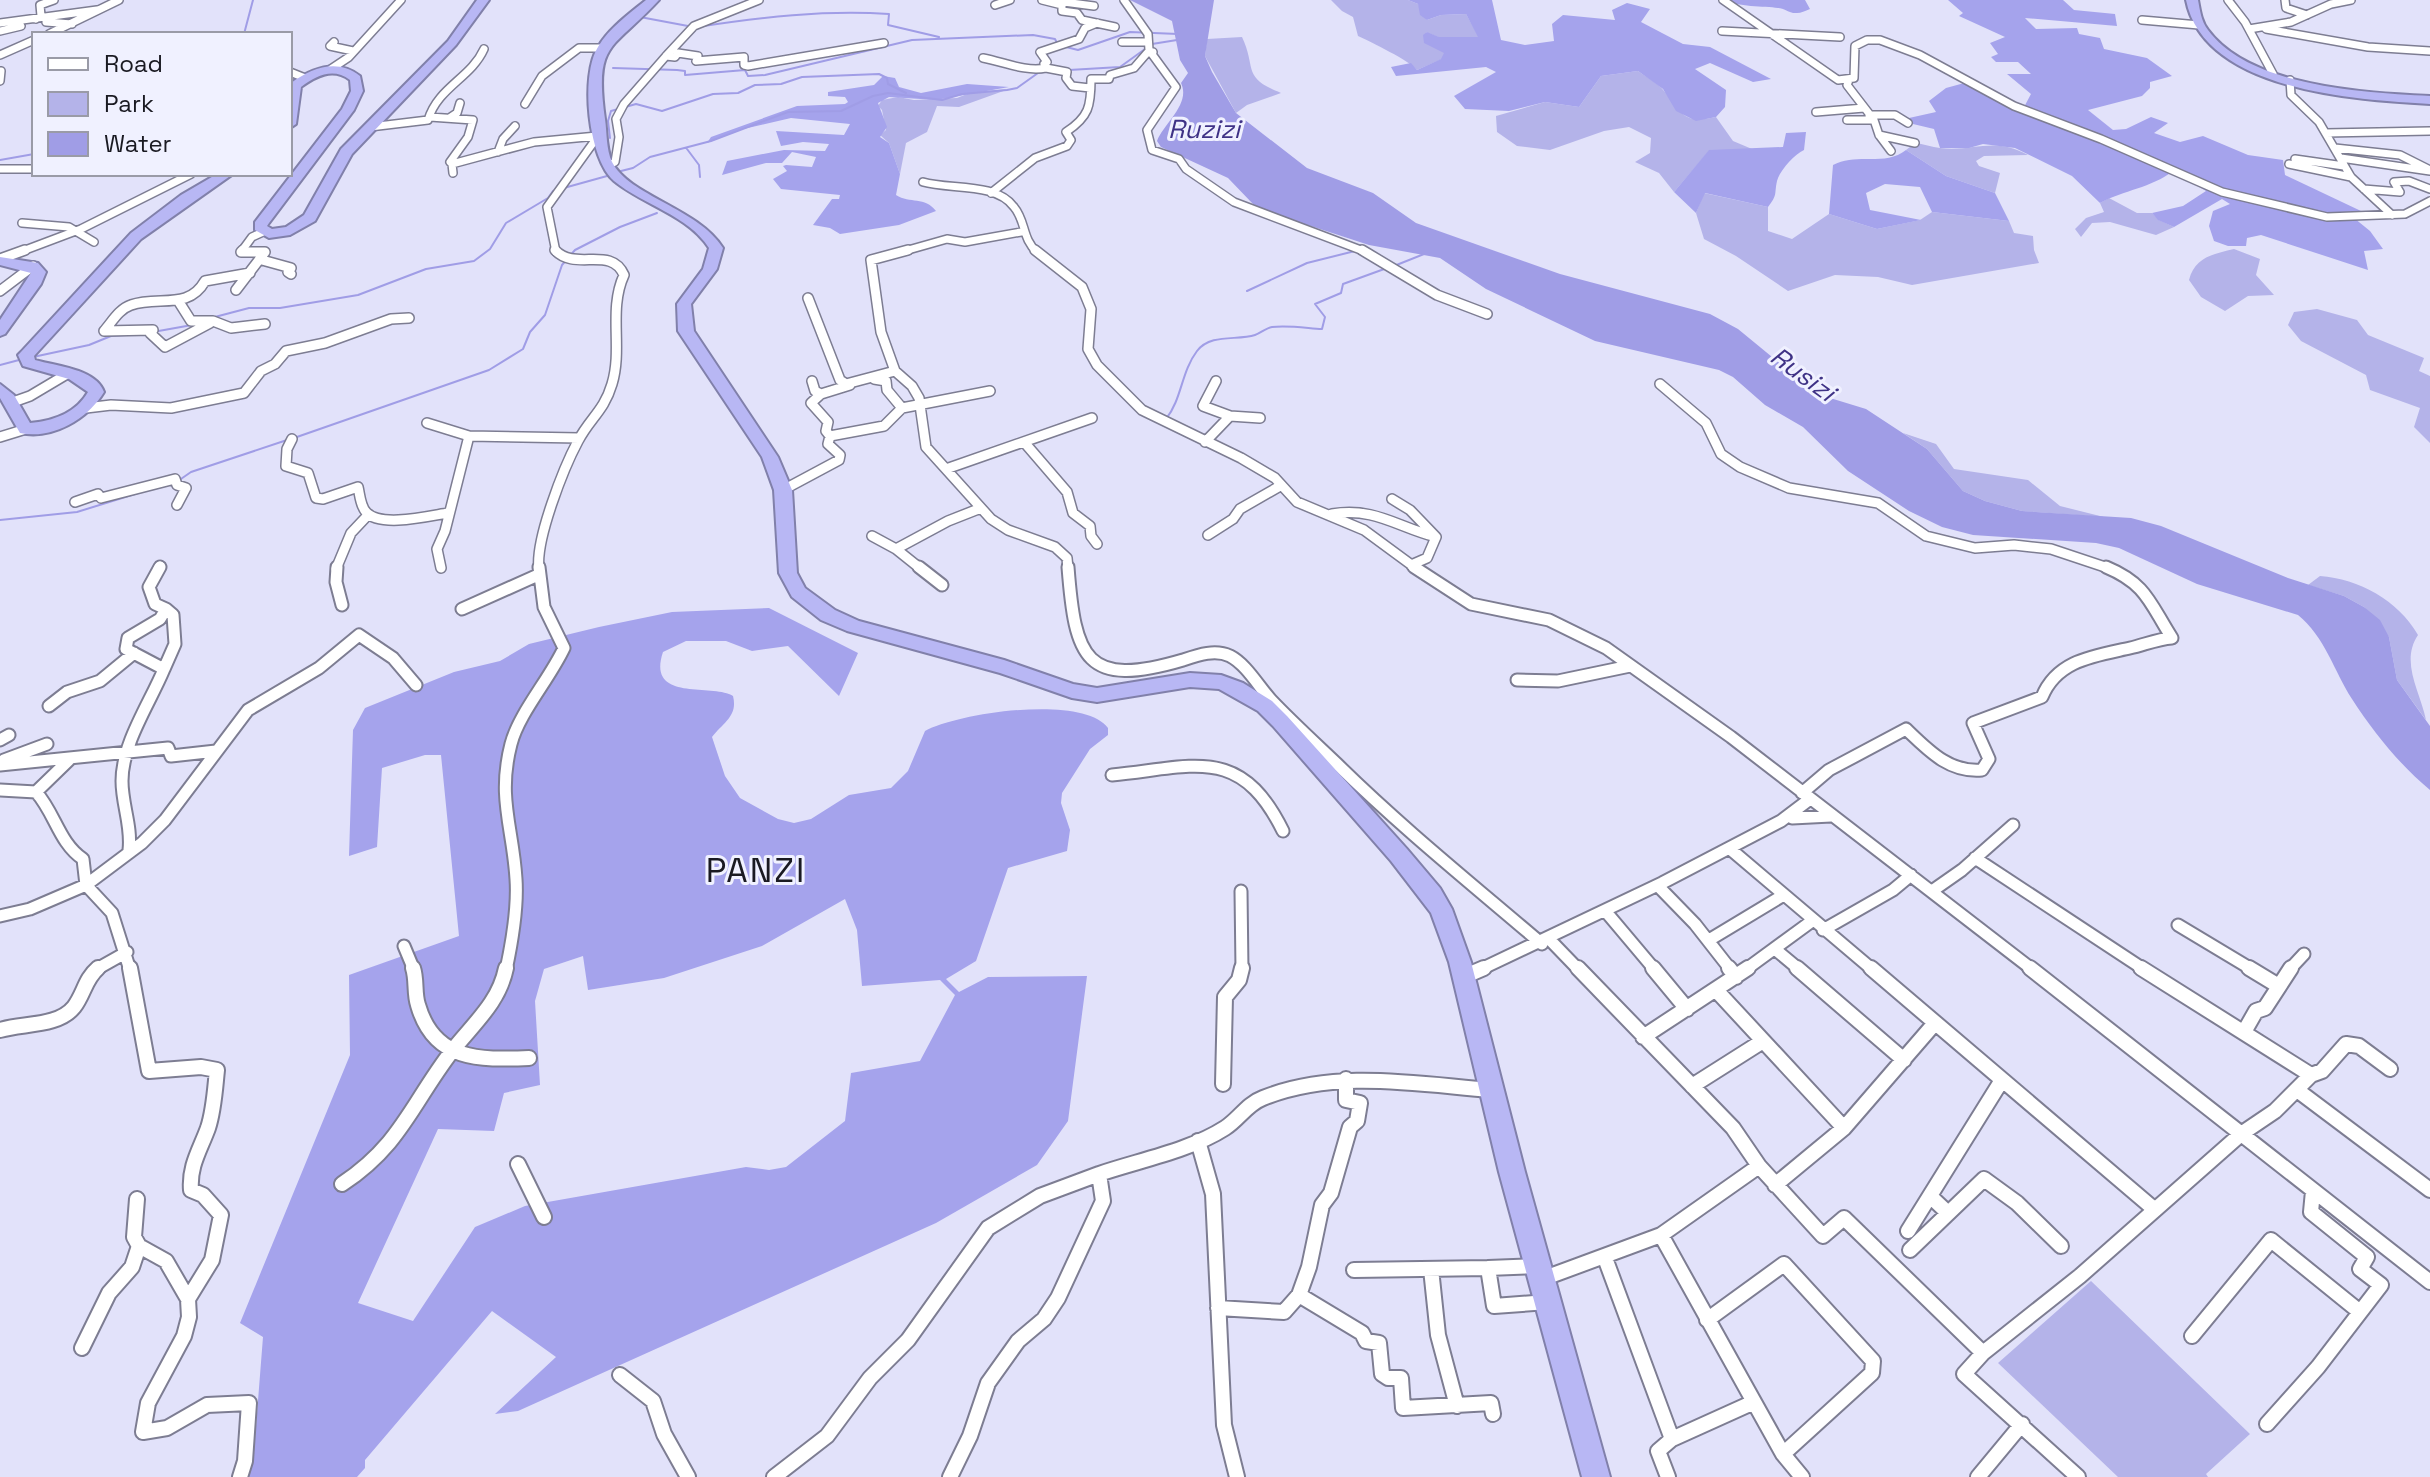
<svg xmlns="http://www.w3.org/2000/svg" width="2430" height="1477" font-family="'Space Grotesk',sans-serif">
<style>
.green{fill:#b4b3e9}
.forest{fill:#a5a3ec;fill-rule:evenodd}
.water{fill:#a09de6}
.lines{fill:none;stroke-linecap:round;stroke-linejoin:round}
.stream{stroke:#a09de6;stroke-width:2}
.street-far3-casing{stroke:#7d7d92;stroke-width:10}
.street-far2-casing{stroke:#7d7d92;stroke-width:12}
.street-far1-casing{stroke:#7d7d92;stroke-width:15}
.street-casing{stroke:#7d7d92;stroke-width:18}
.highway-casing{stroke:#8180aa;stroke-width:4}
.street-far3{stroke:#fff;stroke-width:7}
.street-far2{stroke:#fff;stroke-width:9}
.street-far1{stroke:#fff;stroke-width:11}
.street{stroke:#fff;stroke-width:14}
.highway{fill:#b8b7f4;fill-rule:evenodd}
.labels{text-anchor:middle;stroke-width:6;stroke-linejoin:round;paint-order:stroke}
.far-water-label{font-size:26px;font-style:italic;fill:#3f3286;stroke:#f0f1ff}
.quarter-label{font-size:34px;letter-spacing:2px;fill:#1a1a22;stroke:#f0f1ff}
</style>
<rect width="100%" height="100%" fill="#e2e2fa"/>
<path class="green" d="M1331,0H1408L1418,4L1427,20L1441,15L1466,14L1479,37H1438L1426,32L1445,53L1442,59L1417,70C1410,61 1371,42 1358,36L1353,17L1342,11Z
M1242,37C1257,69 1241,77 1281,93L1247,105L1236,113L1205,56L1207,39Z
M1638,71C1646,77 1658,83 1664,91C1683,114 1682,124 1716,117L1733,141L1752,149L1709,151L1674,192L1659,173L1635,162L1650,153L1651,138L1629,127L1604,131L1550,150L1517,146L1497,132L1496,116L1545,102L1579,107L1601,76Z
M1009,89L959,107L937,106L927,132L906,143L900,174L889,143L880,135L886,130L882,110L878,106L882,100L898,97L914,100L957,98L972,92Z
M1915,143C1923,144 1932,147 1940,148C1974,152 1994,136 2028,155L1984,156L1976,161L1979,166L2000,173L1995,193L1946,176L1906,150Z
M1704,193L1768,207V231L1792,239L1829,214L1877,229L1920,220L1932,212L2009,221L2014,233L2033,236L2034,250L2039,263L1912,285L1878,277L1835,275L1788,291L1736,256L1704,239L1696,213Z
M2109,198L2137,213H2152L2159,220L2174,227L2156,235L2110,222L2092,223L2081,237L2075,229L2086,218L2104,212L2100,203Z
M2234,249L2260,259L2256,275L2274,295L2248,296L2225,311L2201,297L2189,280C2195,257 2213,254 2234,249Z
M2317,309L2357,320L2368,335L2424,358L2419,371L2430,376V443L2414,427L2420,408L2370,390L2366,375L2301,341L2288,325L2294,312Z
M1903,433L1936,444L1954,469L2028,480L2060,506L2104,517L2022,511L1985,501L1963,491L1927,449Z
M2320,576C2359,579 2398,600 2418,635C2400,662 2420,691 2426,720L2397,680L2389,637L2364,607L2344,596L2308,585Z
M2091,1281L2250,1434L2206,1474L2208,1477H2118L1998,1363Z"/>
<path class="forest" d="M1408,0H1492L1501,40L1525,45L1554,41L1552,24L1563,15L1615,20L1612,10L1627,3L1650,9L1641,22L1683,44L1710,47L1771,79L1753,82L1710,63L1695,69L1726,90L1725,107L1716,117L1696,121L1676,111L1663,89L1638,71L1601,76L1579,107L1545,102L1509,111L1465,109L1454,96L1496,72L1486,67L1396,76L1391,67L1411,63L1417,70L1441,59L1444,53L1424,43L1423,35L1427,32L1439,37H1478L1466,14L1441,15L1427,20L1420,15L1418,4Z
M1726,0H1805L1810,9C1805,11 1801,13 1797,13C1790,14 1784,8 1778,8C1765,6 1736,7 1726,0Z
M1948,0H2063L2074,10L2115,14L2117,26L2025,18L2036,29L2077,28L2079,34L2100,38L2104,49L2147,58L2172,76L2150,82V88L2142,96L2088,110L2113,130L2126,129L2151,117L2168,123L2154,133L2180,142L2203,136L2248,155L2283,160L2285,175L2361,211L2392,215L2354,218L2370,231L2383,249L2364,251L2368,270L2261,235L2247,238L2246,246H2228L2214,241L2209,226L2213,211L2230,204L2222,199L2174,227L2158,220L2152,213L2183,206L2206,191L2173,171C2151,188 2124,190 2100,203L2072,176L2015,148L1983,144L1969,148H1940L1934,129L1913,124L1909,118L1936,112L1929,101L1946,88L1968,82L2023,109L2031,94L2007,74H2031L2018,62H1996L1991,57L1998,54L1990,43L2005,37L1959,16L1963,13Z
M883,76L895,78L899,87L921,93L967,84L1009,87L936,100L889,97L878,103L887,127L880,137L889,143L900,174L896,195C910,204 925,196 936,211L899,225L840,234L830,228L813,225L832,199H839L840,195L781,189L773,179L787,171L783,166L786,165L812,167L816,157L792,152L782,163H766L722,175L727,161L784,150L825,151L829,144L803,142L781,146L776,131L844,135L850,124L791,118L739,130L707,143L711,137L797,106L845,104L848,102L845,97L828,96V92L874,85Z
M1806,132L1804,150C1794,155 1780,170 1777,181C1774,195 1778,194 1768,207L1705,193L1696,213L1674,192L1709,150L1783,147L1786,133Z
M1906,150L1946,176L1995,193L2009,221L1932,212L1920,187L1885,184L1866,193L1870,210L1921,220L1877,229L1829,214L1833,165C1857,152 1885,167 1906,150Z
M769,608L858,653L839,696L788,646L752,651L726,641H686L663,652C646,703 712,683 733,696C738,716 724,722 712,737L725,776L740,798L778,819L794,823L811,819L849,795L891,788L908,771L925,731C958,713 1083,694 1108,728V735L1090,749L1062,793L1061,803L1070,830L1067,851L1008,868L976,961L946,979L959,992L988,977L1087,976L1068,1121L1037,1165L936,1223L518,1411L495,1414L556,1357L492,1311L365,1460V1468L357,1477H247L256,1426L263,1337L240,1323L350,1055L349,975L459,936L441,755H425L382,768L377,847L349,856L353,730L365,708L454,672L500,661L529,644L599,627L672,612ZM845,899L857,930L862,986L940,980L955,995L920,1061L851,1073L845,1121L786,1167L769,1170L746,1167L525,1206L475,1227L413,1321L358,1303L438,1129L494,1131L504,1093L540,1085L535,1001L544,969L583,956L588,990L664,978L762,946Z"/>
<path class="water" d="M1130,0H1214L1205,56L1212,72L1236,113L1307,168L1373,193L1416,223L1560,274L1710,314L1738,329L1817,394L1866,409L1927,449L1963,491L1985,501L2022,511L2131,518L2161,526L2288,578L2344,596L2364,607L2380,620L2389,637L2397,680L2430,726V790C2399,764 2374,733 2352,699C2334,671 2325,637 2298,615L2197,584L2119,548L2096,543L1973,535L1942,527L1909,511L1848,471L1803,427L1765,405L1733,377L1719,370L1595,341L1486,289L1440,258L1369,245L1271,213L1253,204L1228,178L1161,147L1157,141C1164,123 1191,104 1181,83L1188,73L1180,60L1172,21Z"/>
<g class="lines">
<path class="stream" d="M640,17L688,26
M697,27C762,17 823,10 889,14L888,25L939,37
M244,34L253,0
M613,68L677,70L685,71V75L745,70L748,76L765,75L912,40L1033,35L1055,39L1058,45L1078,50L1130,32L1178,34
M1069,70L1120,67L1152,44L1177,40
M610,138L608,121L611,111L636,104L662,111L713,94L738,93L755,85L781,84L802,77L879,74L887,78L888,84L906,93
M687,149L699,165L700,177
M0,160L34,154
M621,171L633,168L650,157L711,141L788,112L841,111L873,96L888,93L942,100L962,94L1007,90L1017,88L1038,73L1050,71
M1394,266L1424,254
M1247,291L1307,263L1355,251
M211,318L249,308H280L358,295L426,269L474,261L490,249L506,223L548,198L553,191L607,176
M153,332L192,325
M33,357L89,345L111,336L126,335
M0,365L19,360
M1166,419C1182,399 1181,372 1197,351C1211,333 1237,341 1255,335C1261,333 1266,328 1272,327C1287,325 1306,328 1322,329L1325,317L1315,304L1341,293L1343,284L1387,268
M294,438L489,370L523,349L530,332L545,315L562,265L575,250L620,227L657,213
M178,481L191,472L287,440
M0,520L77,512L148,490"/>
<defs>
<path id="street-far3" d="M1042,0L1062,5V11L1077,13L1082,20L1115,27
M1124,0L1148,34L1149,50L1176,87L1147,130L1152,150L1179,159L1186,169L1234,202L1366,252
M1723,0L1838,80L1854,78L1855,46L1867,40H1880L1920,55L2014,106L2101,139L2222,192L2327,217L2405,214L2430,201
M2228,0L2245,22L2273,74
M2285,0L2286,8L2307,15
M1056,1L1094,6
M995,5L1010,0
M36,19L41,16L40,5L54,0
M2142,20L2199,25
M46,22L72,24
M0,23L97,10
M2249,29L2291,22L2331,4L2351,0
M2266,29L2368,47L2430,51
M0,31L21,26
M1722,31L1840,37
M49,34L119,0
M334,42L330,46L353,51
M1122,42H1148
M0,55L34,40
M666,56L675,57L678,53L698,56L696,61L744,57V65L748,66L884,43
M983,58C1004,62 1025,72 1046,68
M331,69L349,57L401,0
M290,72L305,78
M1849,80L1847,85L1874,120L1879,135L1891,151
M2290,80L2291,95L2319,122L2351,177L2392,215
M0,81L1,71
M1090,88L1072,86L1066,78L1067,72L1046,68L1044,64L1047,62L1040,52L1079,39L1085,28L1097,23
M525,104L542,76L579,48H603
M1816,112L1864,108
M1869,115H1895L1908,123
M430,117L473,120L468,137L450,162L452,164
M451,117L457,113L460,103
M1847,120H1874
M370,127L428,120C438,87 471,78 484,49
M2326,133L2430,131
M1879,135L1915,143
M2335,148L2400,155L2430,170
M498,152L503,139L515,126
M2341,158L2430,171
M2295,159L2344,166
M2289,164L2351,177
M608,165L615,162L619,137L616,119L624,104L666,56L694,26L759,0
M0,169H34
M453,173L452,164L534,142L597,136
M923,182C950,190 996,182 1014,207C1026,221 1022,239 1037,252
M2364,189L2400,192L2394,182L2409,181L2430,189
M991,193L1035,158L1067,146L1071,140L1066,132C1089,117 1091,106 1091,79H1109L1110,75L1134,68L1147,53L1153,52
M22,223L69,227L94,242
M20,252L81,229L191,174
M241,252L252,237L263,232
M556,252L547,207L601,132
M901,252L947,239L965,242L1021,232"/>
<path id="street-far2" d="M908,250L871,260L881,332L895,371L912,386L919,398L926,447L991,519L1008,530L1055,547L1067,558L1068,569
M1035,250L1082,287L1091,309L1088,349L1097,365L1142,410L1241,458L1275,478L1297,502L1364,530L1417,569
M1362,250L1437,295L1487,314
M0,259L25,250
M262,260L291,268L288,272L291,274
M236,290L265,252H241L243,250
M0,291L33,266
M808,298L840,380L846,384L895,371
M179,302L191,321H213L231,328L265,324
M153,330L104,331C112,322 119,309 131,305C158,295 188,311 205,281L250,273
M153,330L150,333L165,347L210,323
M874,379L886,381L887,390L902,408
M812,381L815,391L821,394L850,385
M1216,381L1203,406L1230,416L1260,418
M1660,384L1706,423L1721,454L1740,467L1789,488L1878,503L1926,536L1975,548L2014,545L2051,549L2111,569
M821,394L811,403L828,422L826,431L830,436
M13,402L30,396L67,374
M86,408L111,405L171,408L244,393L261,371L275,364L286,351L325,343L391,319L409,318
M427,423L469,436L579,438
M0,437L26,429
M292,439L287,449L286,466L308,473L316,498L323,499L358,487C360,495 360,505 366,512C380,528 429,516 448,513
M1024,442L1067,492L1073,513L1090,526L1091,536L1097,544
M1205,442L1230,416
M946,469L1092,418
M783,490L839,460L840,455L828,444L830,436L884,426L902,408L990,391
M1392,499L1410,510L1436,537L1427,558L1411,565
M75,502L98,494L101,498L175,479L177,485L186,488L177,505
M1332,514C1375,507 1397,527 1436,537
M1208,535L1233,519L1240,509L1280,486
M872,536L896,549L921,569
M896,549L948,521L981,508
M441,568L437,549L445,531L469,436
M158,569L160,566
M336,569L351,533L368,515
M539,569C535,540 564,467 578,441C590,418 604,411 612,384C623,348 608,310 624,275C611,245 575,272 555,250"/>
<path id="street-far1" d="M337,567L336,582L342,605
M919,567L942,585
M1068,567C1075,658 1085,689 1183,660C1198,655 1215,649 1230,656C1246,664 1259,687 1271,700C1292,722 1315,743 1337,764C1401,827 1473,885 1542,944
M1414,567L1471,604L1549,620L1606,648L1731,737L2033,970
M462,609L538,575
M164,669L175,644L173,615L166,609
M1517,680L1558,681L1630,666
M49,706L67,692L100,681L134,653
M0,740L9,735
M4,760L47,744
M0,765L168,748L171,756L216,751
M1112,775C1194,767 1240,744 1283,831
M0,790L36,792C55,813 59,843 83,859L86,885L112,913L130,970
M36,792L71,758
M1802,793L1829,770L1906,729C1928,750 1949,773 1982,770L1989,759L1973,723L2042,697C2057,660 2094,656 2130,648C2144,645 2157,639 2172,638C2150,604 2147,584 2106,567
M1792,818L1831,816
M1729,848L1873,970
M129,850C132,826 122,805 122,781C122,743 150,703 164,669L126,649L128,638L160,619L166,609L155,604L149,587L160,567
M1975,858L2145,970
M1659,887L1695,924L1731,970
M1241,891L1242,970
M1932,891L1962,870L2013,825
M1607,913L1655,970
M0,916L30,909L86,885L142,843L165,820L248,710L319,668L359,635L393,658L416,685
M2178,925L2253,970
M1823,930L1893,890L1911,875
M1709,940L1782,896
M1551,941L1579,970
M404,946L414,970
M1776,950L1800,970
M95,970L127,952
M506,970C512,942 518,908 516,879C513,828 497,798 511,744C519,713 549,680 564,648L544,607L539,567
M1479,970L1662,883L1781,821L1810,799
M1745,970L1812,921
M2289,970L2304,954"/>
<path id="street" d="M130,968L149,1071L201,1067L217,1070C215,1089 214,1110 208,1128C200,1150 189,1166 191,1190L203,1195L221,1215L212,1260L188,1299L189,1317L184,1336L148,1403L143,1432L167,1428L207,1405L249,1403L245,1461L240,1477
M413,968C417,980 414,993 418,1005C434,1061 479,1060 529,1058
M1578,968L1733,1128L1759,1166L1823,1236L1844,1218L1983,1353L1964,1374L2078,1477
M1653,968L1687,1009
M1729,968L1736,977
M1797,968L1904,1060
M1871,968L2154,1209
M2030,968L2430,1282
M2141,968L2311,1075
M2249,968L2277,985
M1463,977L1484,968
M1716,990L1844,1128
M0,1030C22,1023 58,1027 74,1007C84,994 85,979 98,968
M2244,1032L2256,1011L2265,1008L2291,968
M1643,1037L1748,968
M1223,1084L1225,997L1239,980L1242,968
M1692,1086L1763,1041
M2297,1090L2430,1190
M1198,1141L1213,1194L1224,1425L1237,1477
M518,1164L544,1217
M1759,1166L1661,1235L1783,1454L1802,1477
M342,1184C401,1145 412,1103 452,1051C473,1024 499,1003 506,968
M1775,1185L1844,1128L1935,1023
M1930,1196L1948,1213
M137,1199L134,1237L139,1246L166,1261L188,1299
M1908,1231L2002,1080
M1910,1250L1984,1179L2017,1203L2061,1246
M1605,1258L1672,1439L1754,1402
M1488,1268L1538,1266
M1431,1269L1438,1335L1457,1406
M1354,1270L1488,1268L1494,1306L1548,1302
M1542,1279L1661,1235
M1299,1295L1309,1267L1322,1205L1331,1193L1350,1127L1357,1121L1360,1103L1346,1100V1079
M1218,1308L1284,1312L1299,1295L1362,1333L1366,1341L1379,1343L1382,1374L1388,1378H1401L1403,1408L1491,1403L1493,1414
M1707,1320L1784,1264L1873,1361L1872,1373L1783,1454
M2192,1336L2271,1240L2360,1312
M82,1348L109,1293L132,1267L139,1246
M1983,1353L2080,1276L2241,1134L2275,1111L2311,1075L2322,1071L2346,1044L2359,1046L2390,1069
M620,1375L653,1401L664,1434L688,1477
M2267,1424L2318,1367L2381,1285L2360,1269L2367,1257L2311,1212L2313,1191
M774,1477L827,1436L870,1378L908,1340L988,1228L1040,1196L1099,1174
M950,1477L970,1436L988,1383L1018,1341L1044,1319L1058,1298L1103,1201L1099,1174C1140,1160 1189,1151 1225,1128C1239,1119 1247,1104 1263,1098C1336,1069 1415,1084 1492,1090
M1668,1477L1658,1451L1672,1439
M1978,1477L2022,1424"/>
<path id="highway" d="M477,0H489L456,45L352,154L315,221L290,235L269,238L255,230V222L342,109L351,91L350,80C333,67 316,76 301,87L296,124L290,128L291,83C312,68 337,58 360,76L363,91L354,110L269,223L267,226L272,229L286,227L304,215L341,149L448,41Z
M646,0H659C612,51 594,41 605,119C607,133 606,149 612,162C629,196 698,208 723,248L717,269L691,304L694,331L778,457L792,490L797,573L805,588L835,610L859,621L1004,660L1073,684L1097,688L1190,673L1221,675L1243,683L1272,701L1287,716L1407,849L1440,888L1452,909L1471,962L1525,1172L1610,1477H1582L1499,1172L1449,962L1431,913L1391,861L1273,726L1258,711L1219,689L1190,687L1097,702L1072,698L1000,673L847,631L821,620L792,597L779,573L774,490L762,457L678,331L677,304L703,269L709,248C688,215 643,205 614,181C588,159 580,75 598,47C609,28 629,14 646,0Z
M2186,0H2198C2200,10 2201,21 2208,30C2250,87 2365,93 2430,96V104C2356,100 2204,91 2186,0Z
M217,174H233L141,239L34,356L35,360C56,366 96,369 104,392C88,419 52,440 20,433L0,398V384L14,395L30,423C53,421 76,413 88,392L69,379L23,366L18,355L21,352L131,233L181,195Z
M0,257L38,263L46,272L41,284L5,334L0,336V320L31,273L0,265Z"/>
</defs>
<use href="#street-far3" class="street-far3-casing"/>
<use href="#street-far2" class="street-far2-casing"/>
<use href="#street-far1" class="street-far1-casing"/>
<use href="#street" class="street-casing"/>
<use href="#highway" class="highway-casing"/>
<use href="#street-far3" class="street-far3"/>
<use href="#street-far2" class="street-far2"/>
<use href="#street-far1" class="street-far1"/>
<use href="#street" class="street"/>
<use href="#highway" class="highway"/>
</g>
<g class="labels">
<g class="far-water-label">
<text x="1204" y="138">Ruzizi</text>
<text transform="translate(1803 374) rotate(36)" y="9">Rusizi</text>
</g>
<g class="quarter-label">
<text x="756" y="882">PANZI</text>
</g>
</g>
<rect x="32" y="32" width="260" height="144" fill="#f0f1ff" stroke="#9a9ba7" stroke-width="2"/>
<rect x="48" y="58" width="40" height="12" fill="#ffffff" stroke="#9a9ba7" stroke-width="2"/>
<text x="104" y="72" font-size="24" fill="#1a1a22">Road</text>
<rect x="48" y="92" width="40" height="24" fill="#b4b3e9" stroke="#9a9ba7" stroke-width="2"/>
<text x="104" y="112" font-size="24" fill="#1a1a22">Park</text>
<rect x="48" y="132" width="40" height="24" fill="#a09de6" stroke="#9a9ba7" stroke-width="2"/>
<text x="104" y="152" font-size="24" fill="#1a1a22">Water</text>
</svg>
